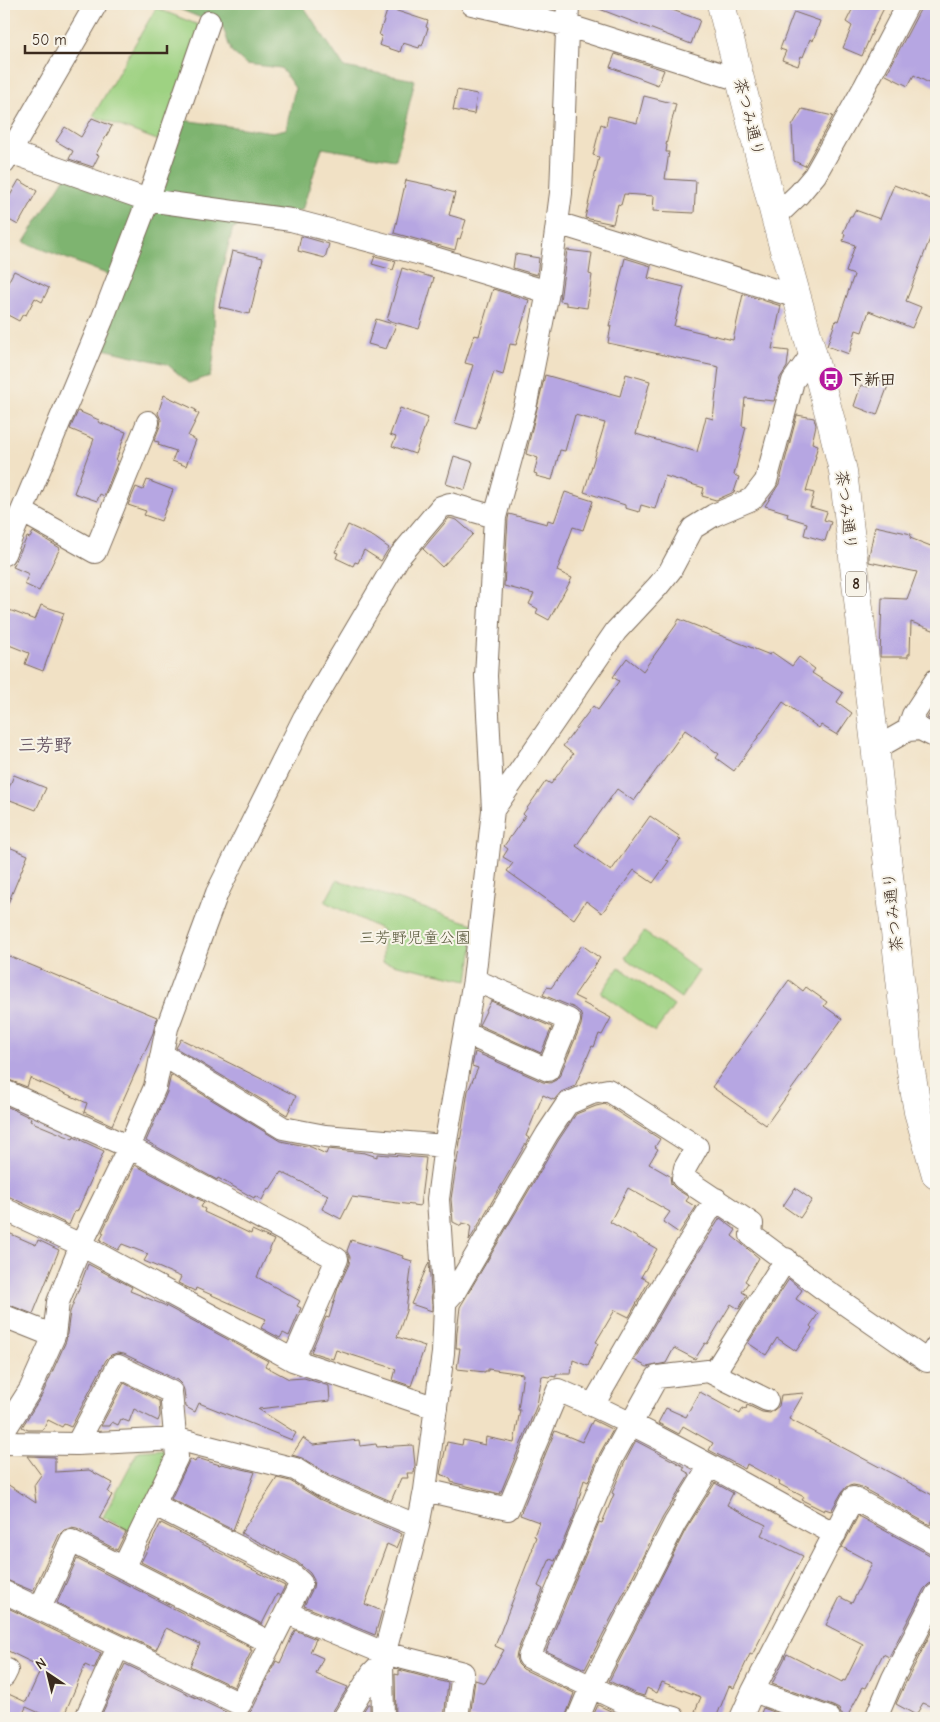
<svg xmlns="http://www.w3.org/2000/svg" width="940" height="1722" font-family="'Comic Neue','Klee One',sans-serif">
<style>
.green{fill:#9ed282;stroke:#6c7e50}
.forest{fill:#7eb470;stroke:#5c6f47}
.building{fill:#b6a6e2}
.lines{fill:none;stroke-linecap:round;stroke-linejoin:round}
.minor-casing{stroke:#7b6a58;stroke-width:24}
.major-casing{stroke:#7b6a58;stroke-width:29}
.minor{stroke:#fff;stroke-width:22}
.major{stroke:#fff;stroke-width:28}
.labels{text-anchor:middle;stroke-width:4;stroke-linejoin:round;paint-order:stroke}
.shield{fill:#f7f3e8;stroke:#73665b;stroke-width:1}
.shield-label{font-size:15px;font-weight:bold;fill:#3b2a1e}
.street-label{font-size:16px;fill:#3b2a1e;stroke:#f7f3e8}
.poi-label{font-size:16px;font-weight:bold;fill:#3b2a1e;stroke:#f7f3e8;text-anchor:start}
.park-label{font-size:16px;fill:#545437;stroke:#f7f3e8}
.neighbourhood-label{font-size:18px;font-weight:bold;fill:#665563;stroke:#f7f3e8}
</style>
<rect width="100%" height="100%" fill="#f7f3e8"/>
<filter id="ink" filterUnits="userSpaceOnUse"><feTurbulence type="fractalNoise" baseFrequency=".02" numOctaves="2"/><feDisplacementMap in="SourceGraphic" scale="10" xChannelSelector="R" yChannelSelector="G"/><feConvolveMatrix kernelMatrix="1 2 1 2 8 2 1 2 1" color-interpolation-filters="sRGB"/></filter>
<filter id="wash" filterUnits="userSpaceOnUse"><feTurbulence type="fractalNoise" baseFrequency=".0096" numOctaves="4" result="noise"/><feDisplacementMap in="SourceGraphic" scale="20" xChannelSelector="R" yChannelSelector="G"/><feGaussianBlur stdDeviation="1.12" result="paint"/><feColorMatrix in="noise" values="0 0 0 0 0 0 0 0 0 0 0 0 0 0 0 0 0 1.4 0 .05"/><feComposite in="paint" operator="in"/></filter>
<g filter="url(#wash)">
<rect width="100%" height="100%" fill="#f1e1c5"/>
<path class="green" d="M156,8L206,28L165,143L93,116Z
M337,880L476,925L468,980L383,962V930L325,902Z
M644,932L699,971L681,998L625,958Z
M619,967L674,1006L655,1032L601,993Z
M165,1449L171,1455L133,1533L103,1517L138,1451Z"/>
<path class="forest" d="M167,4H302L344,67L415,80L396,160L322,148L302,210L233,228C227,252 217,282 215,307C213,330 217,353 210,376L189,383L167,364L95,347L122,280L24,242L65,177L153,208L182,120L273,132L286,129L295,88L281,68L246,64L231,51L223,27Z"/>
<g id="blocks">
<path class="building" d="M589,4H656L700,20L691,44L589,5Z
M855,4H886L873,30L862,56L843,48L852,26L846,22Z
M921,4H936V87L914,75L908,86L886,75L920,10Z
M388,8L428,21L426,27L428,28L422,46L420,45L419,48L403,43L400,52L379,45L382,36L379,35Z
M794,12L820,21L813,41L810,39L803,57L801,56L798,66L782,60L786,51L780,49Z
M615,54L664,70L658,85L610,67Z
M457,90L477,94L474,114L453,110Z
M644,96L676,104L666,145H667L666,152H669L665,179L696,181L694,213L653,211L654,196L624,194L621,205L618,204L613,224L585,218L599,157L593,155L601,124L606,126L608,116L637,123Z
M802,109L833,116L805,166L794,161L792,126Z
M92,118L112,126L96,154L99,155L93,167L69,159L73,151L56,141L65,127L81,137Z
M19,180L37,191L18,225L4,217V206Z
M406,180L434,186V187L455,193L449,215L466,220L460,239L458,238L455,250L394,233Z
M894,185L936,201V223L906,301L921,307L912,328L869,311L862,332L856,330L849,354L827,346L836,320L838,321L854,275L846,272L855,245L843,241L845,234L843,233L850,216H852L855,210L880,219Z
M301,236L329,244L325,258L298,251Z
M567,250L592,253L589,274L592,275L587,308L566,305V302L560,301Z
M232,251L263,258L250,314L219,307Z
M515,254L539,258L537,275L513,268Z
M375,256L396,261L393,270L372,264Z
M625,258L651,266L648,278L684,287L674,326L733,340L743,294L781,306L772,349L789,351L787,367L780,378L774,401L745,398L742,426L746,427L734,475L739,477L734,492L716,500L702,496L704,488L665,476L655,509L641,505L639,512L625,508V505L584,492L605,423L575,415L565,451L560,450L552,480L536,476L537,474L534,473L538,458L526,454L545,375L620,396L626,374L650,381L636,434L697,452L706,417L713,419L719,367L608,343L611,326H609Z
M402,268L434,278L419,329L387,320Z
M14,271L49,288L42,302L35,298L26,315L23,314L19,321L4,313V290Z
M493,289L529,300L516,345L510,344L503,375L494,372L476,429L455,423L473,365L465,363L474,335L479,336Z
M376,319L396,325L386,349L368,344Z
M872,378L889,383L877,415L854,406L861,385L869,387Z
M164,395L196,410L195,412L199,414L188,436L196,440L186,466L172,461L176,451L158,445L159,442L154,441L160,426L161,420L158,413Z
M400,408L428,418L415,454L392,446L396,437L390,435Z
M78,411L99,420L98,422L126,432L116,460L118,461L104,496L100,494L97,501L74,493L94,439L70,429Z
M797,415L814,418L816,425L812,443L818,445L815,456H816L806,491L814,493L810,507L827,512L824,520L831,522L825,541L804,535L807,523L787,517L788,513L765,506L779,484Z
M454,456L473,462L465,490L446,484Z
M147,480L173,490L161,521L144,515L146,511L128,505L136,487L143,490Z
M565,492L593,501L583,530L573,527L557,571L572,578L549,620L536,613L538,609L529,604L534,594L504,586L508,519L509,514L547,524L548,520L554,522Z
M449,518L457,520L473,534L442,567L423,549Z
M348,525L374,537L389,548L381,561L364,550L358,563L355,562L353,566L336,558L338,553L335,552Z
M875,526L911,534L910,538L936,548V631L911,622L910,654H908V657H880L882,598L907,599L917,572L869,562V556Z
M33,532L60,548L39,591L24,584L29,574L13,567L27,537L30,538Z
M41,605L64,613L43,671L25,664L29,653L4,643V608L35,620Z
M679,619L770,655L772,652L792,666L799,657L815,669L812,673L843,693L837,702L852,713L837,735L821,725L819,728L783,702L734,771L716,758L719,754L685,730L634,801L617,789L576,846L611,871L650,816L679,836L678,838L681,839L666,860L669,861L653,883L634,870L602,913L586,901L574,919L507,871L513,863L503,857L508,849L504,846L525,816L523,814L546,781L551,784L573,754L563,746L593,706L598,710L619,681L613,677L627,658L643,671L676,625Z
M936,704V722L927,718Z
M14,775L46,788L36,810L5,798Z
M4,846L9,848V847L28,855L4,913Z
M582,945L600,958L574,996L584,1001L583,1003L611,1018L602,1035L599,1034L594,1047L592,1046L575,1086L561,1092L554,1100L543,1095L526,1136L529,1138L469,1241L471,1225L462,1223L461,1226L453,1222L451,1199L468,1091L478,1068L472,1066L475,1052L543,1082L550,1083L556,1080L560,1075L581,1025L582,1018L580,1012L575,1008L543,995L547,987L551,988Z
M4,954L157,1017L153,1033L112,1125L84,1112L87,1103L30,1078L27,1087L4,1078Z
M789,980L803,991L806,987L827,1002L824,1006L842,1019L766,1125L712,1087Z
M491,1001L552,1027L541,1053L479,1025Z
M181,1039L296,1096L287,1115L176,1048Z
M171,1075L280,1141L311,1147L326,1154L328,1149L365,1153L377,1157V1154L426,1158L420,1206L352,1197L341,1219L322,1209L328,1195L281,1172L270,1189L268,1188L262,1200L255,1196L254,1198L218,1178L217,1180L146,1141L167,1092Z
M605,1104L660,1139L655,1147L658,1149L649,1164L670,1176L671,1184L676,1189L689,1197L686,1201L696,1207L679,1233L663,1222L670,1212L628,1188L610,1222L657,1249L641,1277L649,1281L629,1317L615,1310L596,1342L598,1343L588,1366L573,1360L571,1374H556V1377L550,1376L549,1377L542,1376L537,1405L500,1494L451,1482V1480L446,1476L440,1474L447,1442L462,1445L463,1440L485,1445L486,1437L514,1443L520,1410H518L523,1374L488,1369V1371H485V1372L457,1369L460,1348H456L457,1332L460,1307L558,1141L576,1114L596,1106Z
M4,1105L31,1118L30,1121L32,1122L73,1139L74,1137L104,1151L77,1212L75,1211L69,1225L10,1197L4,1196Z
M135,1165L204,1202L201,1207L205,1209L204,1212L251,1234L252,1230L274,1240L257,1277L300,1301L297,1306L301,1308L289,1336L283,1333L280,1338L261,1328L266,1319L196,1288L195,1291L178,1283L181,1277L144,1261L148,1254L122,1244L118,1250L100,1240L104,1233L102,1232Z
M795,1188L812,1200L800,1218L783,1206Z
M720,1218L736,1230L732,1236L759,1258L745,1281L748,1283L742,1292L747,1295L739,1309L731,1304L707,1344L705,1343L695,1359L674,1348L666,1363L647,1367L634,1360L674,1291Z
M4,1231L36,1245L38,1240L59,1250L33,1314L4,1303Z
M351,1240L403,1256L402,1258L412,1261L406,1311L397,1337L425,1346L411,1386L393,1380L396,1369L336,1350L333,1359L311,1352L326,1317L329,1318L338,1288L349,1264L350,1257L347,1251Z
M429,1262L432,1306V1311L411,1304Z
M88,1264L132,1287L130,1291L164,1305L268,1361L265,1366L289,1379L304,1378L329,1386L330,1401L258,1409L296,1433L292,1440L199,1403L195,1412L186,1407L184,1390L182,1385L177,1380L124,1354L117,1353L111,1355L106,1360L71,1427L64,1424L62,1427L48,1420L43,1430H28L22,1427L42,1395L66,1341L70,1312Z
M789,1279L802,1290L796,1299L818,1314L810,1326L812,1328L796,1351L777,1338L766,1355L748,1343Z
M124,1383L159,1401L160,1416L158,1421L134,1409L129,1422L121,1419L118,1425L112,1422L110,1426H101Z
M700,1392L740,1414L743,1408L746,1409L747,1405L762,1412L770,1413L779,1406L781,1395L804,1393L789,1419L936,1497V1514L930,1525L859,1486L853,1485L846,1487L842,1492L831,1511L825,1509L824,1511L802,1500L804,1497L779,1484L780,1482L747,1464L745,1469L709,1450L713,1443L683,1426L679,1434L658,1423L666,1408L686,1417Z
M593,1420L613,1430L600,1453L588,1482L584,1480L575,1513L555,1561L550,1559L538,1586L543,1589L517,1652L516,1658L518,1664L523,1669L574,1693L565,1718H470L475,1680L485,1683L504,1650L495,1646L533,1548H532L536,1537L534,1536L539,1522L520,1515L555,1431L582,1442Z
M303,1438L313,1445L359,1440L360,1446L376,1444L377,1447L413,1445L415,1465L414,1473H407L408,1478H401L391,1501L330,1475L302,1458L292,1455Z
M636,1441L685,1467L683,1470L690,1474L663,1517L585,1669L546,1651L599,1522L602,1523L614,1494L612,1493L624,1464Z
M27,1456L55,1457V1472L89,1470L113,1483L108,1492L112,1495L99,1518L126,1532L117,1550L77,1529L71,1528L64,1530L59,1535L33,1591L4,1579V1482L36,1503L34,1485L41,1475Z
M197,1458L220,1465L221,1464L255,1472L233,1530L171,1499L190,1459L195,1462Z
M277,1478L290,1481L319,1499L402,1534L396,1548L387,1544L365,1604L382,1611L375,1635L304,1606L313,1588L314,1580L310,1573L296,1561L241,1533Z
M715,1483L733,1493L727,1505L766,1525L761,1535L803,1556L752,1655L750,1654L734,1688L729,1686L716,1718H709L695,1711L701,1697L662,1682L657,1693L647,1688L644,1696L634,1693L609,1681L686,1529Z
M858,1516L930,1555L936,1556V1582L929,1584L924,1589L889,1657L883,1654L866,1688L863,1687L847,1717L841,1714L839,1709L833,1706L772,1684L787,1654L842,1682L843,1680L845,1681L863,1644L826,1625L840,1597L852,1603L872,1563L842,1547Z
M161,1523L285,1586L280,1596L277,1594L262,1624L141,1562Z
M77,1559L251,1648L250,1650H252L234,1687L190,1666L200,1644L166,1628L156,1650L57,1603Z
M4,1606L101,1653L94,1669L85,1665L63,1718H51L26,1707L21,1718H4V1692L26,1702L41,1669L36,1667L37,1665L4,1649Z
M936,1623V1708L923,1703L916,1715L896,1704L905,1684Z
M295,1630L316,1639L310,1652L323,1658L316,1674L348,1687L333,1711L331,1718H100L125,1664L234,1716L240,1717L247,1715L252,1710L276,1661L280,1663Z
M399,1670L448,1683L444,1718H396L395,1674L399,1675Z
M368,1704H370V1718H359Z
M598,1705L623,1717L628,1718H592Z
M763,1708L785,1716L784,1718H759Z"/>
</g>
</g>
<g filter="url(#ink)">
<use href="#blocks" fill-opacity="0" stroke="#7b6a58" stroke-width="1"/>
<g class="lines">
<defs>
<path id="minor" d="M472,4L566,25L740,80
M10,152L148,200L291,220L421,254L548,292
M4,163L96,4
M775,217L799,194L815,175L864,88L908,4
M557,223L797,297
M23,512L95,552L148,422
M4,554L102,320L148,200L209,22
M908,730L913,715L936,680
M875,745L887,742L908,730L920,729L936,737
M493,810L616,631L658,586L670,571L693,528L714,515L752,499L766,481L793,381L813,353
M465,1033L548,1070L569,1020L474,980
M163,1055L283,1128L325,1136L445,1146
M4,1091L129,1147L337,1259L293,1360
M4,1209L81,1245L293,1360L436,1408
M445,1302L455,1291L547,1134L567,1104L592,1093L608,1090L697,1147L685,1168L683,1178L752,1224L751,1235L822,1288L927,1361L936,1347
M4,1316L54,1336
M714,1373L786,1259
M593,1405L663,1284L716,1199
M4,1431L30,1390L54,1336L58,1302L81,1245L129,1147L155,1087L167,1028L217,893L304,718L399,557L441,507L450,504L495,517
M4,1443L77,1444L177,1439L295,1469L324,1487L418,1526
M77,1444L118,1366L171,1392L177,1457L124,1566
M425,1490L508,1509L558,1390C653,1430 743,1485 835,1534
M4,1592L240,1704L301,1583L290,1573L155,1505
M40,1608L71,1541L271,1643
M287,1613L384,1653L463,1673L457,1718
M4,1669L7,1670L4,1676
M753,1691L829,1718
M86,1718L118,1647
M344,1718L372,1673L382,1663
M383,1718L382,1663L418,1526L425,1490L443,1353L445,1306L438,1199L445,1146L474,980L493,810L486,676L495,517L526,403L548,292L561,193L568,4
M578,1718L591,1687L675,1523L710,1466
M674,1718L629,1705L529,1657L612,1458L657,1377L708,1371L767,1400
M741,1718L753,1691L853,1498L936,1543
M876,1718L893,1678L936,1595"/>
<path id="major" d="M721,4L775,217L831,421L843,471L875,745L908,1053L918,1112L936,1175"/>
</defs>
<use href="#minor" class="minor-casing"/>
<use href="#major" class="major-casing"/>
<use href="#minor" class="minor"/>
<use href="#major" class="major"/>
</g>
</g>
<defs>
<symbol id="bus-disc" viewBox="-11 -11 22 22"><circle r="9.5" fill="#b5179e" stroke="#f7f3e8"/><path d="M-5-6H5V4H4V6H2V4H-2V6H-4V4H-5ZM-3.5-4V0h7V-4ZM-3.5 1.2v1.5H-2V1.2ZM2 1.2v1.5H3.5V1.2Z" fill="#fff"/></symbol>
</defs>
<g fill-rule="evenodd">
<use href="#bus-disc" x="817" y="365" width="28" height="28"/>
</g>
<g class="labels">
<rect class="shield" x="846" y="571.5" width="20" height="25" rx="4"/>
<g class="shield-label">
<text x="856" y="589">8</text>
</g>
<g class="street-label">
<text transform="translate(750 117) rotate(76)" y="6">茶つみ通り</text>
<text transform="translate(847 510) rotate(83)" y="6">茶つみ通り</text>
<text transform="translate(892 912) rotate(-96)" y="6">茶つみ通り</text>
</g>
<g class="poi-label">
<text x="848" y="385">下新田</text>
</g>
<g class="park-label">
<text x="415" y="943">三芳野児童公園</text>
</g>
<g class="neighbourhood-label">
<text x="45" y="751">三芳野</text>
</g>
</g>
<rect width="940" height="1722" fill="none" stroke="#f7f3e8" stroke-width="20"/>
<g transform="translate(48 1674) rotate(325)" stroke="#f7f3e8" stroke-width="4" paint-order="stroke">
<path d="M0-4L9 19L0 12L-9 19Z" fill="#3b2a1e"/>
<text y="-8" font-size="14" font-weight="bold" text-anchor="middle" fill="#3b2a1e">N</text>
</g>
<path d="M25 45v8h142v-8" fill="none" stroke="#3b2a1e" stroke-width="2.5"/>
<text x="32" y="45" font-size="15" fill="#3b2a1e" stroke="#f7f3e8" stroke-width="4" paint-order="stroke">50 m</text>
</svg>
